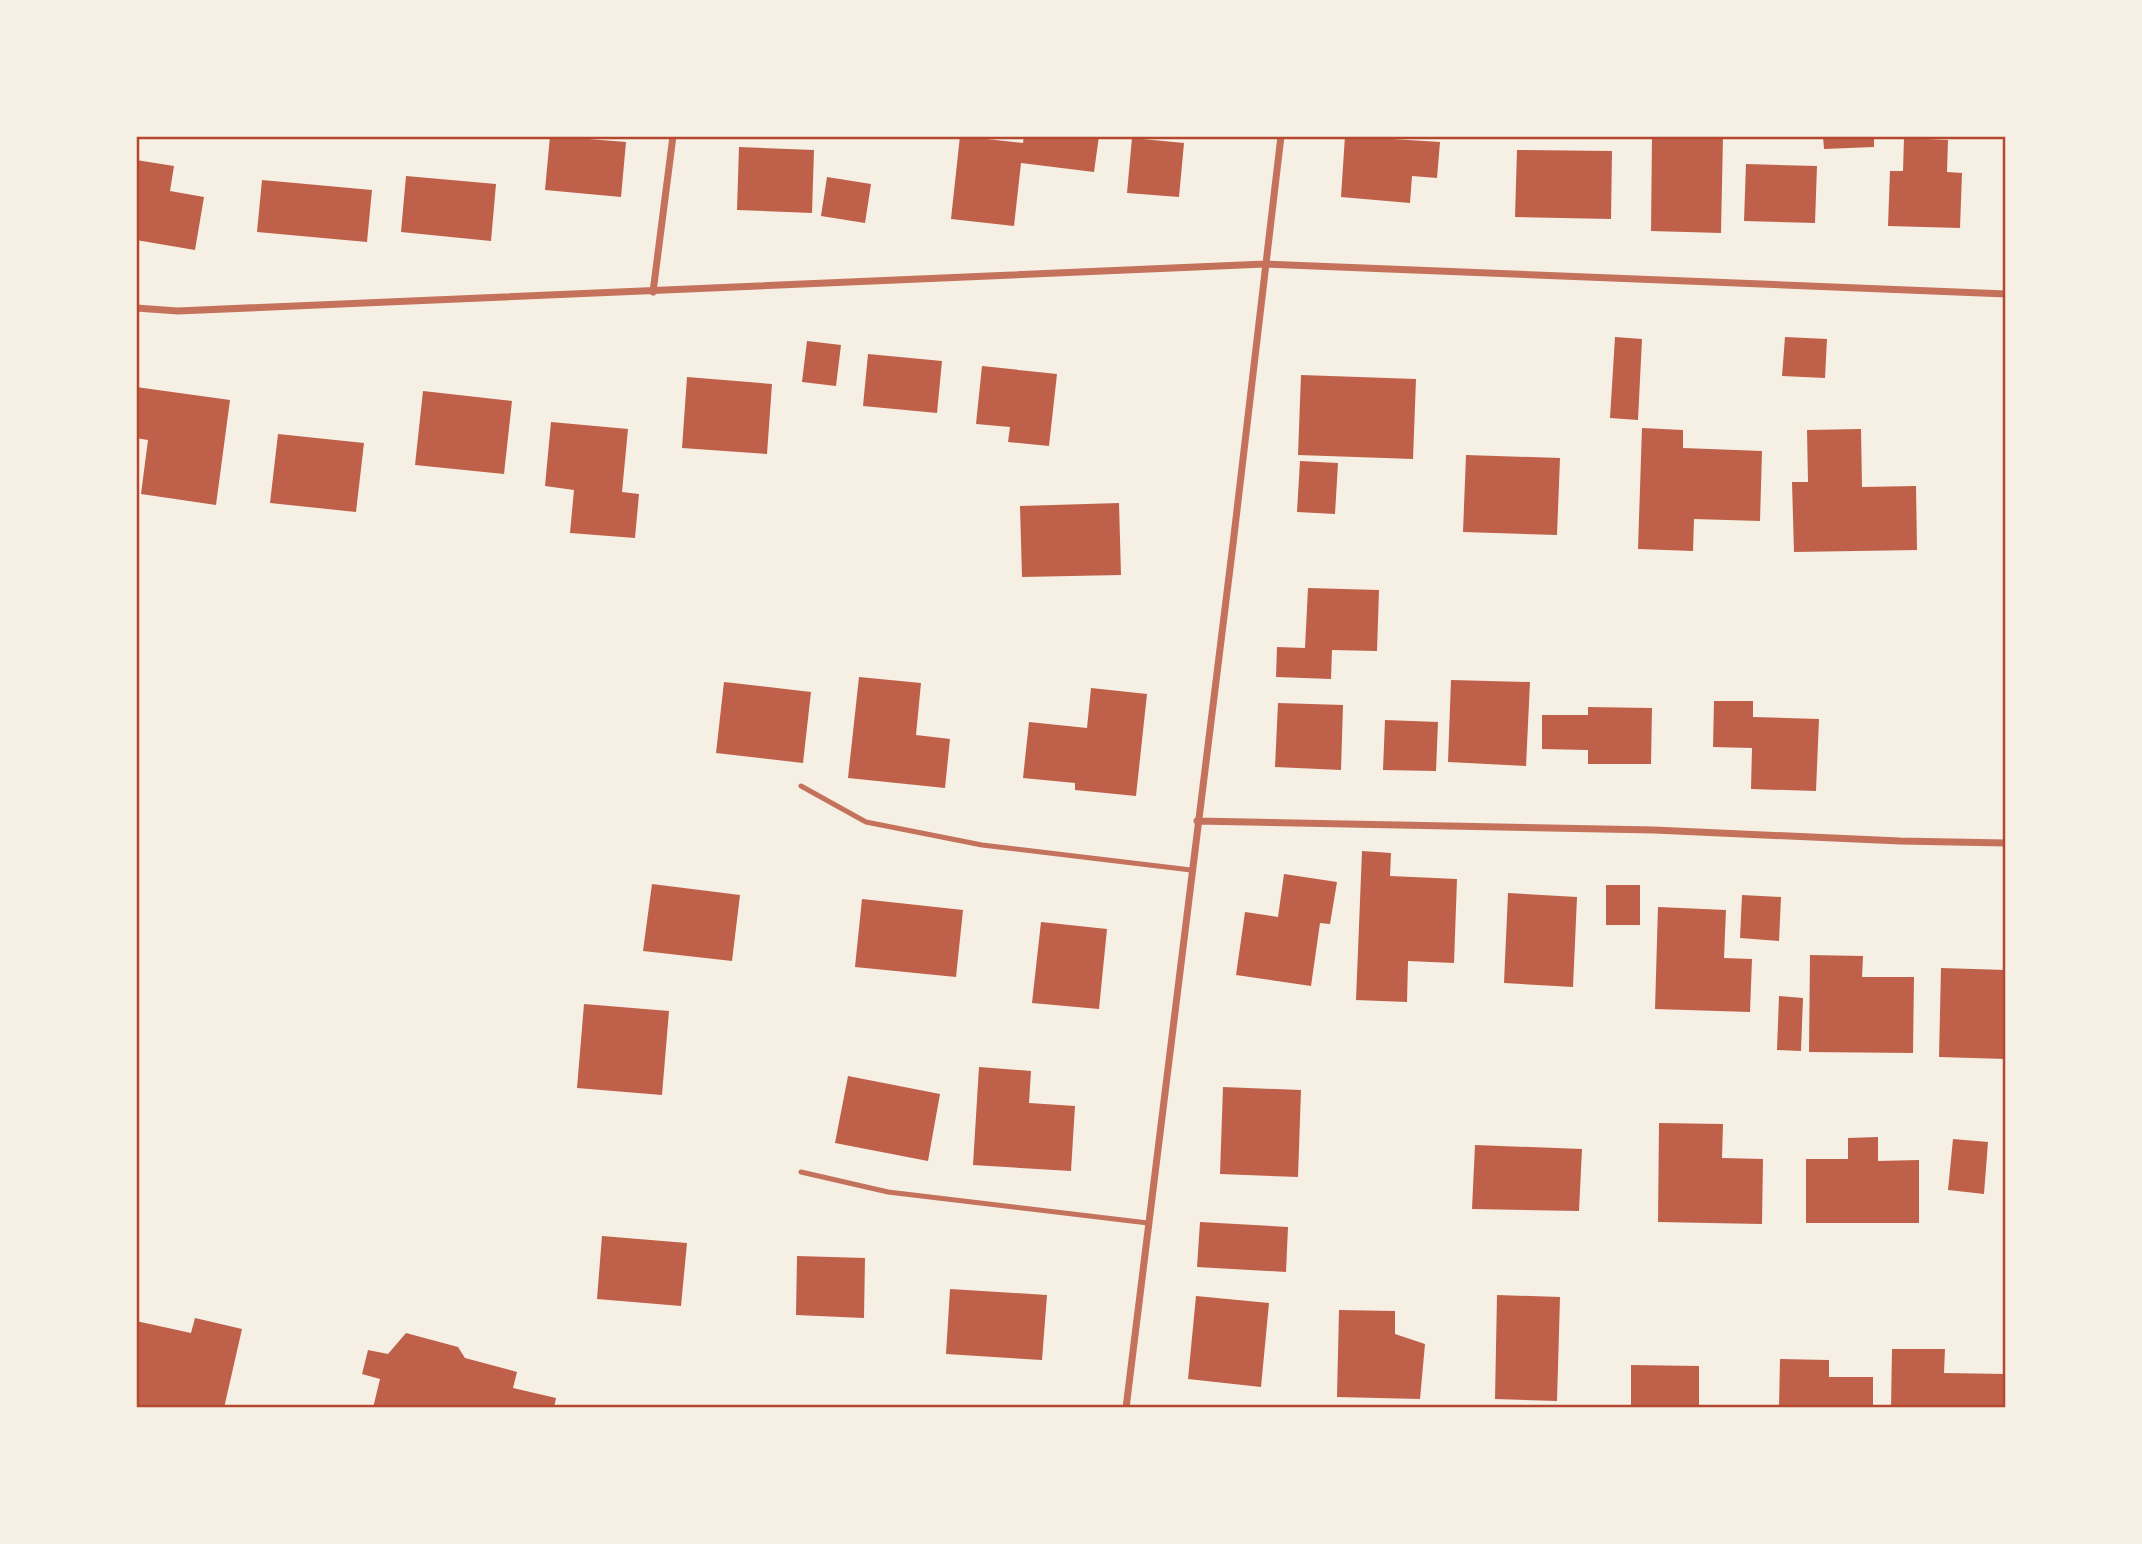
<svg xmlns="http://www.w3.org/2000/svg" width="2142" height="1544" font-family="Lato,sans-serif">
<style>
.building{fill:#bf614a}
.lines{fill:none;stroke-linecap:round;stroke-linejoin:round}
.service{stroke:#c5725c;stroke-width:5}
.minor{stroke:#c5725c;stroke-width:7}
.neatline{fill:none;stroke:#b5482f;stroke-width:2.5}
</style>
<rect width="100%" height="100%" fill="#f6efe4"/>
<path class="building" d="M550,136L626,142L621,197L545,190Z
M960,136L1023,143L1024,136H1099L1094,172L1021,163L1014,226L951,219Z
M1345,136L1440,142L1437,178L1412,176L1410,203L1341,197Z
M1652,136H1723L1721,233L1651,231Z
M1823,136H1874V147L1824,149Z
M1132,138L1184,143L1179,197L1127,193Z
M1904,138L1948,140L1947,172L1962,173L1960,228L1888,226L1890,171H1903Z
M739,147L814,150L812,213L737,210Z
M1517,150L1612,151L1611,219L1515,217Z
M136,160L174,166L170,191L204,197L195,250L136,240Z
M1746,164L1817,166L1815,223L1744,221Z
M406,176L496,184L491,241L401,232Z
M827,177L871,184L865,223L821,216Z
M262,180L372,190L367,242L257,232Z
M1615,337L1642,339L1638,420L1610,418Z
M1785,337L1827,339L1825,378L1782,376Z
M807,341L841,345L836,386L802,382Z
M868,354L942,361L937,413L863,406Z
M982,366L1057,374L1049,446L1008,442L1010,427L976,424Z
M1301,375L1416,379L1413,459L1298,455Z
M687,377L772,384L767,454L682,448Z
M136,387L230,400L216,505L141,494L148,440L136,438Z
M423,391L512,401L504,474L415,465Z
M551,422L628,429L622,492L639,494L635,538L570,533L574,490L545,486Z
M1642,428L1683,430V448L1762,451L1760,521L1694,519L1693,551L1638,549Z
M1861,429L1862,487L1916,486L1917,550L1794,552L1792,482H1808L1807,430Z
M278,434L364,443L356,512L270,503Z
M1466,455L1560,458L1557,535L1463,532Z
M1300,461L1338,463L1335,514L1297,512Z
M1119,503L1121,575L1022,577L1020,506Z
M1308,588L1379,590L1377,651L1332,650L1331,679L1276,677L1277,647L1305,648Z
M859,677L921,683L916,735L950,739L945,788L848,778Z
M1451,680L1530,682L1526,766L1448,762Z
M724,682L811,692L803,763L716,753Z
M1091,688L1147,694L1136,796L1075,790V783L1023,778L1029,722L1087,728Z
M1714,701H1753V717L1819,719L1816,791L1751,789L1752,748L1713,747Z
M1278,703L1343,705L1341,770L1275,767Z
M1588,707L1652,708L1651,764H1588V750L1542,749V715H1588Z
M1385,720L1438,722L1436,771L1383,770Z
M1362,851L1391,853L1390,876L1457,879L1454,963L1408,961L1407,1002L1356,1000Z
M1284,874L1337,882L1330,924L1320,923L1311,986L1236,975L1245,912L1278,917Z
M652,884L740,895L732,961L643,951Z
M1606,885H1640V925H1606Z
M1508,893L1577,897L1573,987L1504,983Z
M1742,895L1781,897L1779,941L1740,938Z
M862,899L963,910L956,977L855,967Z
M1658,907L1726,910L1724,958L1752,959L1750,1012L1655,1009Z
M1041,922L1107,929L1099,1009L1032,1003Z
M1810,955L1863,956L1862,977H1914L1913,1053L1809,1052Z
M1941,968L2006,970V1059L1939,1057Z
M1779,996L1803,998L1801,1051L1777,1050Z
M584,1004L669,1011L662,1095L577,1088Z
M979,1067L1031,1071L1029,1103L1075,1106L1071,1171L973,1165Z
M848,1076L940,1094L928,1161L835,1143Z
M1223,1087L1301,1090L1298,1177L1220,1174Z
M1659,1123L1723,1124L1722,1158L1763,1159L1762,1224L1658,1222Z
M1878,1137V1161L1919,1160V1223H1806V1159H1848V1138Z
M1953,1139L1988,1142L1984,1194L1948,1190Z
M1475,1145L1582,1149L1579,1211L1472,1209Z
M1200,1222L1288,1227L1286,1272L1197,1267Z
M602,1236L687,1243L681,1306L597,1299Z
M797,1256L865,1258L864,1318L796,1315Z
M950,1289L1047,1295L1042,1360L946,1354Z
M1497,1295L1560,1297L1557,1401L1495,1399Z
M1196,1296L1269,1303L1261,1387L1188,1379Z
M1339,1310L1395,1311V1334L1425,1344L1420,1399L1337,1397Z
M195,1318L242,1329L224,1408H136V1321L191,1333Z
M406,1333L458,1347L465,1358L517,1372L513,1388L556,1398L554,1408H373L380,1379L362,1374L368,1350L388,1354Z
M1892,1349H1945L1944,1373L2006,1374V1408H1891Z
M1780,1359L1829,1360V1377H1873V1408H1779Z
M1631,1365L1699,1366V1408H1631Z"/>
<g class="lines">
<path class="service" d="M801,786L866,822L982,845L1191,870
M801,1172L888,1192L1148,1223"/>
<path class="minor" d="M653,292L673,136
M136,308L178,311L1265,264L2006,294
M1197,821L1654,830L1900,841L2006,843
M1126,1408L1233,544L1281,136"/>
</g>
<rect width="2142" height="1544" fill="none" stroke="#f6efe4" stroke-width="276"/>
<rect x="138" y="138" width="1866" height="1268" class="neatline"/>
</svg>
